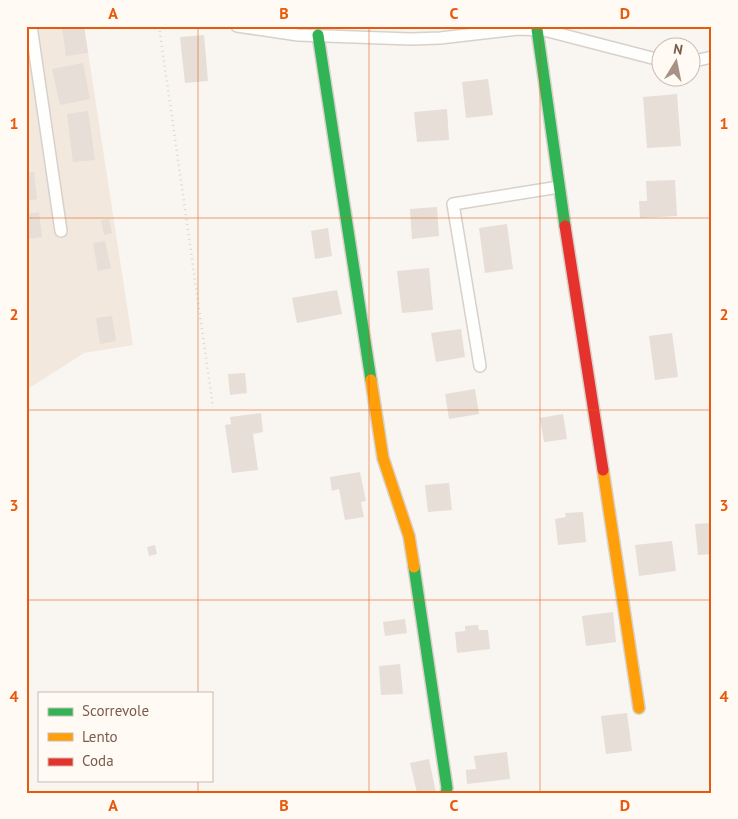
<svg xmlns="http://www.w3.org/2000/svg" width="738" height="819" font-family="'PT Sans',sans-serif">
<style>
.residential{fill:#f2e8de}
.building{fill:#e6ded7}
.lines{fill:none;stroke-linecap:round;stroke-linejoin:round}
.street-casing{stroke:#d7d1cb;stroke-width:14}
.fast-casing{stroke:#d9d2cb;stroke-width:14}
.slow-casing{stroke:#d9d2cb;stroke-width:14}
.jam-casing{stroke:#d9d2cb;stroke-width:14}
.path{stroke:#dcd5d0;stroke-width:2.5;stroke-dasharray:1 4;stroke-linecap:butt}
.street{stroke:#fefefd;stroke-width:11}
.fast{stroke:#30b455;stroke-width:11}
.slow{stroke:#ff9f0a;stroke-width:11}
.jam{stroke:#e5322d;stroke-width:11}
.grid{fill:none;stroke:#e8590c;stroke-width:1;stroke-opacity:0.55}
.neatline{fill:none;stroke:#e8590c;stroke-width:2}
.grid-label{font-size:16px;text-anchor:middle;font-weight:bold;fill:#e8590c}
</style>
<rect width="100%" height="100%" fill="#f9f5f0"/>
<path class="residential" d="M33,26H84L133,345L84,353L26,390V36Z"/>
<path class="building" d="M69,26H84L88,53L66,56L62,27Z
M204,35L208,81L185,83L180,37Z
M83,63L90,99L60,105L52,69Z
M488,79L493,115L466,118L462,82Z
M677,94L681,146L647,148L643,97Z
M447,109L449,140L417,142L414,112Z
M88,111L95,160L73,162L67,114Z
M34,172L37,199L26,201V173Z
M675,180L677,216L640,218L639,201H647L646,181Z
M437,207L439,236L412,239L410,209Z
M39,212L42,237L26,239V214Z
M109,219L112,233L104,235L101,220Z
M507,224L513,269L485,273L479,228Z
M328,228L332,256L315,259L311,231Z
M105,241L111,268L98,271L93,243Z
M429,268L433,310L402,313L397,271Z
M337,290L342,314L297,323L292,298Z
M112,316L116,341L100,344L96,318Z
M461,329L465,357L436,362L431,333Z
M672,333L678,377L655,380L649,336Z
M245,373L247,393L230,395L228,374Z
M475,389L479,414L449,419L445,394Z
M261,413L263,432L253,434L258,470L232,473L225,425L231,424L230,417Z
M563,414L567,439L544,442L540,418Z
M360,472L366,501L361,502L364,517L345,520L339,489L332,491L330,477Z
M449,483L452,510L428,512L425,485Z
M583,512L586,542L558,545L555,519L566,517L565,513Z
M712,523V554L698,555L695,524Z
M672,541L676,571L639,576L635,545Z
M155,545L157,554L149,556L147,547Z
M613,612L616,642L586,646L582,616Z
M405,619L407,633L385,636L383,622Z
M478,625L479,630H488L490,649L457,653L455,632L465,631V626Z
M400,664L403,694L381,695L379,666Z
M627,713L632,751L606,754L601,716Z
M507,752L510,779L467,784L466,770L476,769L474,756Z
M429,759L436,793H417L410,763Z"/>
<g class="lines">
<defs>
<path id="street" d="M31,26L61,231
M237,26L298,35L411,39L440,38L518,29L544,30L660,60
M690,62L712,57
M480,366L453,204L559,187"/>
<path id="fast" d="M537,29L565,226
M318,35L371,380
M414,567L447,788L446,793"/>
<path id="slow" d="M371,380L383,458L409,536L414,567
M603,470L639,708"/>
<path id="jam" d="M565,226L603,470"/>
</defs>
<use href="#street" class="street-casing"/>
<use href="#fast" class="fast-casing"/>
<use href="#slow" class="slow-casing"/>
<use href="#jam" class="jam-casing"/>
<path class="path" d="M159,26L213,407"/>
<use href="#street" class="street"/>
<use href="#fast" class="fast"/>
<use href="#slow" class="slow"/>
<use href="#jam" class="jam"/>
</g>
<path class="grid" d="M198,26V693M369,26V793M540,26V793M26,218H712M26,410H712M26,600H712M198,780V793"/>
<rect width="738" height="819" fill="none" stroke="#fffaf3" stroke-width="55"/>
<rect x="38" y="692" width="175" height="90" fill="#fffaf3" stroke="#cabbb1"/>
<rect x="48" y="708" width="25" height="8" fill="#30b455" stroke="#cabbb1"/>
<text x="82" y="716" font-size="15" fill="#7a5c4d">Scorrevole</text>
<rect x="48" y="733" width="25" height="8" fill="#ff9f0a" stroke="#cabbb1"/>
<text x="82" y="742" font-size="15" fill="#7a5c4d">Lento</text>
<rect x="48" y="758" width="25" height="8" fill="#e5322d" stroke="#cabbb1"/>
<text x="82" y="766" font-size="15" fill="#7a5c4d">Coda</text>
<g transform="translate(676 62) rotate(10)"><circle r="24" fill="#fffaf3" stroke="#cabbb1"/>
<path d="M0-4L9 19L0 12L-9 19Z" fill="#a69286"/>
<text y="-8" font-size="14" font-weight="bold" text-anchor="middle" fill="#7a5c4d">N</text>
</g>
<rect x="28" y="28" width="682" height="764" class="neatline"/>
<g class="grid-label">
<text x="113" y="19">A</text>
<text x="284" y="19">B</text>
<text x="454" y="19">C</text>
<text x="625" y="19">D</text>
<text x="14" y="129">1</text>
<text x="724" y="129">1</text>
<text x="14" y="320">2</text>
<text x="724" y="320">2</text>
<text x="14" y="511">3</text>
<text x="724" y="511">3</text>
<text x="14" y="702">4</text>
<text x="724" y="702">4</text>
<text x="113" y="811">A</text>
<text x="284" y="811">B</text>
<text x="454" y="811">C</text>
<text x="625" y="811">D</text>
</g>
</svg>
